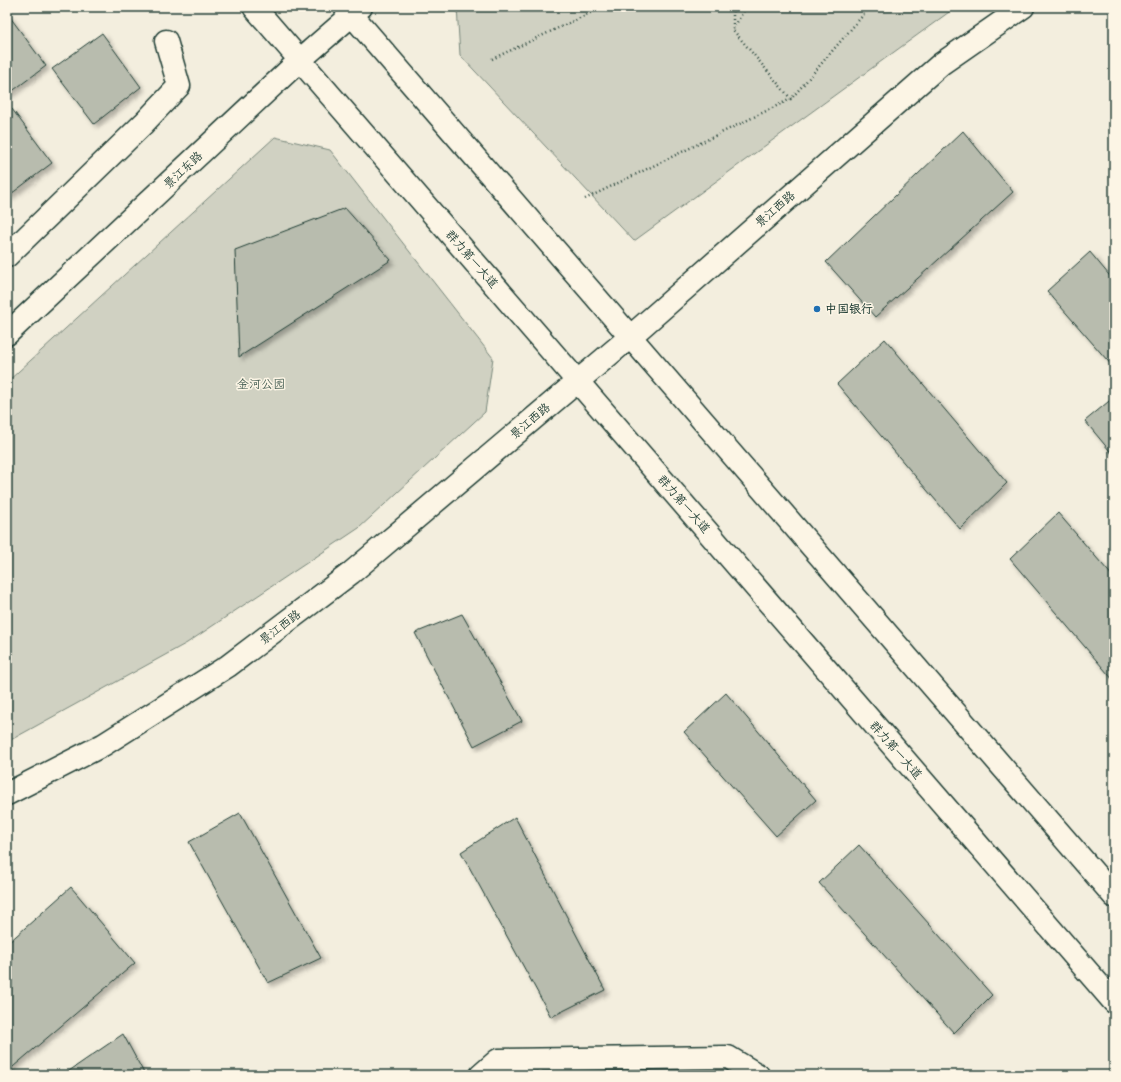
<svg xmlns="http://www.w3.org/2000/svg" width="1121" height="1082" font-family="'Playpen Sans','LXGW WenKai TC',sans-serif">
<style>
.park{fill:#d0d1c2;stroke:#78877b}
.building{fill:#b8bcae;stroke:#1f3d34;filter:url(#shadow)}
.lines{fill:none;stroke-linecap:round;stroke-linejoin:round}
.minor-casing{stroke:#1f3d34;stroke-width:25}
.major-casing{stroke:#1f3d34;stroke-width:25}
.path{stroke:#1f3d34;stroke-width:2.5;stroke-dasharray:1 3;stroke-linecap:butt}
.minor{stroke:#fcf5e5;stroke-width:22}
.major{stroke:#fcf5e5;stroke-width:22}
.poi-dot{fill:#1f6fb2;stroke:#fcf5e5;stroke-width:1.5}
.labels{text-anchor:middle;stroke-width:3;stroke-linejoin:round;paint-order:stroke}
.street-label{font-size:12px;fill:#1f3d34;stroke:#fcf5e5}
.poi-label{font-size:12px;font-weight:bold;fill:#1f3d34;stroke:#fcf5e5;text-anchor:start}
.park-label{font-size:12px;fill:#425b50;stroke:#fcf5e5}
</style>
<defs>
<filter id="shadow"><feDropShadow dx="3.5" dy="3.5" stdDeviation="2" flood-color="#0004"/></filter>
</defs>
<rect width="100%" height="100%" fill="#f3eede"/>
<filter id="ink" filterUnits="userSpaceOnUse"><feTurbulence type="fractalNoise" baseFrequency=".025" numOctaves="2"/><feDisplacementMap in="SourceGraphic" scale="8" xChannelSelector="R" yChannelSelector="G"/><feConvolveMatrix kernelMatrix="1 2 1 2 8 2 1 2 1" color-interpolation-filters="sRGB"/></filter>
<g filter="url(#ink)">
<path class="park" d="M457,7H956L634,241L460,55Z
M275,137L330,150L493,358L485,412L359,528L187,643L7,742V382Z"/>
<path class="building" d="M7,13L46,66L7,95Z
M102,33L141,87L94,124L52,69Z
M12,109L52,163L7,197V112Z
M963,131L1013,192L875,317L826,262Z
M345,208L391,260L239,357L235,250Z
M1090,252L1114,281V368L1047,291Z
M885,339L1007,483L960,529L837,384Z
M1114,397V456L1085,421Z
M1058,513L1114,578V681L1010,559Z
M462,614L522,721L474,746L415,633Z
M726,693L816,800L776,836L684,732Z
M240,813L321,958L268,983L189,842Z
M515,817L605,990L551,1017L461,852Z
M859,845L992,995L954,1033L819,883Z
M71,887L135,963L7,1072V944Z
M123,1034L145,1075H67L66,1073Z
M646,1068L652,1075H638Z"/>
<g class="lines">
<defs>
<path id="minor" d="M7,256L144,123L179,86L166,41
M481,1075L498,1060L728,1057L758,1075"/>
<path id="major" d="M254,7L1114,1002
M345,7L1114,896
M7,334L300,60L361,7
M7,794L103,745L228,666L351,573L630,337L941,64L1023,7"/>
</defs>
<use href="#minor" class="minor-casing"/>
<use href="#major" class="major-casing"/>
<path class="path" d="M733,7V30L791,99
M733,29L746,7
M492,59L603,7
M585,199L791,99L870,7"/>
<use href="#minor" class="minor"/>
<use href="#major" class="major"/>
</g>
</g>
<circle class="poi-dot" cx="817" cy="309" r="4"/>
<g class="labels">
<g class="street-label">
<text transform="translate(183 170) rotate(-43)" y="4">景江东路</text>
<text transform="translate(775 209) rotate(-41)" y="4">景江西路</text>
<text transform="translate(472 259) rotate(49)" y="4">群力第一大道</text>
<text transform="translate(530 421) rotate(-40)" y="4">景江西路</text>
<text transform="translate(684 504) rotate(49)" y="4">群力第一大道</text>
<text transform="translate(280 627) rotate(-37)" y="4">景江西路</text>
<text transform="translate(896 750) rotate(49)" y="4">群力第一大道</text>
</g>
<g class="poi-label">
<text x="825" y="313">中国银行</text>
</g>
<g class="park-label">
<text x="261" y="388">金河公园</text>
</g>
</g>
<rect width="1121" height="1082" fill="none" stroke="#fcf5e5" stroke-width="24"/>
<rect x="12" y="12" width="1097" height="1058" fill="none" stroke="#1f3d34" stroke-width="1.5" filter="url(#ink)"/>
</svg>
